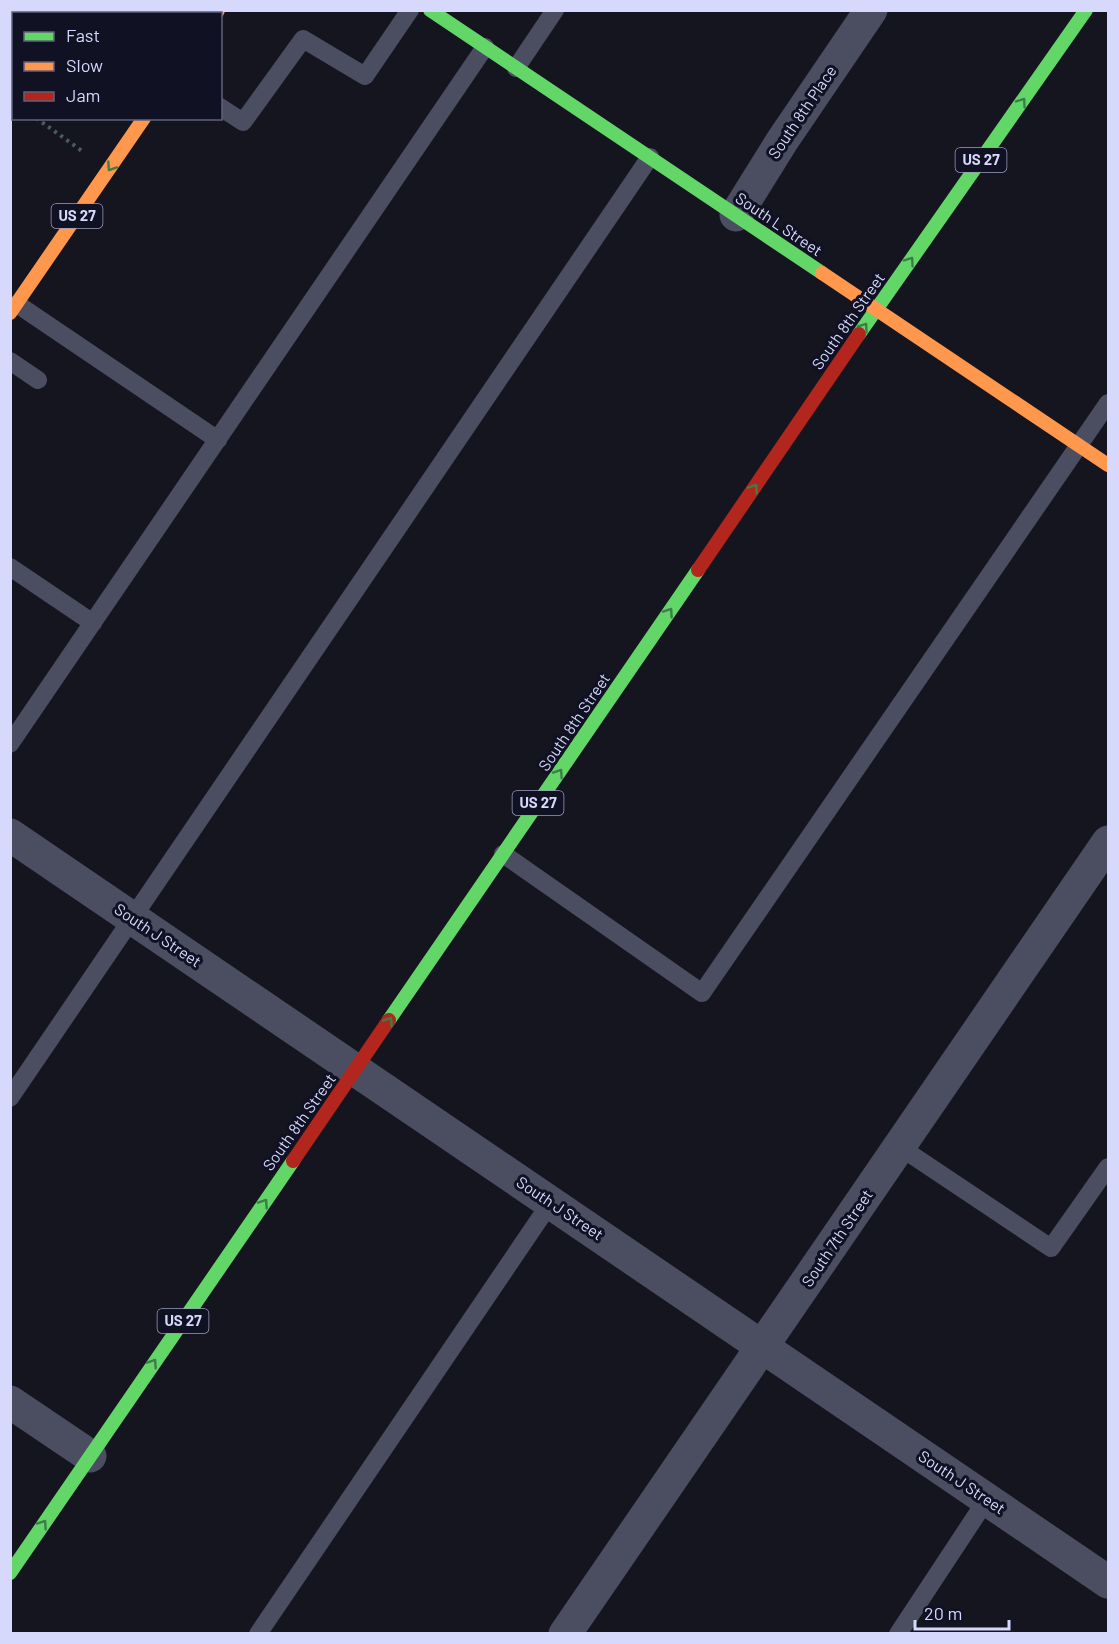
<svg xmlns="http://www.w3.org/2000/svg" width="1119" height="1644" font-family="Barlow,sans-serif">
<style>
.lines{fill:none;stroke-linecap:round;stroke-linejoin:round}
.path{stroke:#4b5b63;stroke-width:4;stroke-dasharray:3 4.5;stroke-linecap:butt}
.lane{stroke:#4b4d60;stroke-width:18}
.street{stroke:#4b4d60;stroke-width:33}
.fast{stroke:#63d668;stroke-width:14}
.slow{stroke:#ff974d;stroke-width:14}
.jam{stroke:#b3261e;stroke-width:14}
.oneway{stroke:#3e7d49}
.labels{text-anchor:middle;stroke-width:6;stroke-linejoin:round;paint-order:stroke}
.shield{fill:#111124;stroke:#9c9dbb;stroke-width:1.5}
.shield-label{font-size:15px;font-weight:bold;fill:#d7d9fc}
.street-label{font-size:16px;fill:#d7d9fc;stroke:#111124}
</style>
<rect width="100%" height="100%" fill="#151520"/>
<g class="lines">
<path class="path" d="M10,100L14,102
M36,118L82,151"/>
<path class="lane" d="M516,68L555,10
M220,107L243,122L303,39L365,76L410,10
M17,304L218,440
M10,361L38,380
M10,567L93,623
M10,744L485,47
M503,854L702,993L1108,403
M10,1098L650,157
M900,1147L1051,1248L1108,1167
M258,1634L551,1202
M898,1634L987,1499"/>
<path class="street" d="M736,215L782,141L871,10
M10,835L1108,1582
M10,1402L90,1456
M565,1634L1108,842"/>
<path class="fast" d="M430,10L822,273
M859,334L1086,10
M389,1020L698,570
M10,1573L293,1161"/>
<path class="slow" d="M216,14L218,10
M822,273L1108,465
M10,313L144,118"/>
<path class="jam" d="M698,570L859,334
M293,1161L389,1020"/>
</g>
<defs><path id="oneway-chevron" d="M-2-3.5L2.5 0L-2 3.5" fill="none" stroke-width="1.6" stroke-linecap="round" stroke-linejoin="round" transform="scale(1.5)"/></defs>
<g class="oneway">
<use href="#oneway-chevron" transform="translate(1022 102) rotate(-55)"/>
<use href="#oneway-chevron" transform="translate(111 167) rotate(124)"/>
<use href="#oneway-chevron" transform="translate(910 261) rotate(-55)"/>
<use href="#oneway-chevron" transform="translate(864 327) rotate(-55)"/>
<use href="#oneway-chevron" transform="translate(754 488) rotate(-56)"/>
<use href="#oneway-chevron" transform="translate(669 612) rotate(-56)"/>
<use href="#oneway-chevron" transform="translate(559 773) rotate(-56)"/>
<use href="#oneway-chevron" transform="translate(389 1021) rotate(-56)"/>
<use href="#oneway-chevron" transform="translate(264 1203) rotate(-56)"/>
<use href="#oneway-chevron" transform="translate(153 1363) rotate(-56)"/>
<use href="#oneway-chevron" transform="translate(43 1524) rotate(-56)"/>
</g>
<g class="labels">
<g class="shield">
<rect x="955.5" y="148" width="51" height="24" rx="4.5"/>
<rect x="51.5" y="204" width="51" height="24" rx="4.5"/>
<rect x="512.5" y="791" width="51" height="24" rx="4.5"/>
<rect x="157.5" y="1309" width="51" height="24" rx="4.5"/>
</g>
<g class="shield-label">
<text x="981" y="165">US 27</text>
<text x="77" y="221">US 27</text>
<text x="538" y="808">US 27</text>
<text x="183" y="1326">US 27</text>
</g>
<g class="street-label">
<text transform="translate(802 112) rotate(-56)" y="6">South 8th Place</text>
<text transform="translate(779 224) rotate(34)" y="6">South L Street</text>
<text transform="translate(848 321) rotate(-55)" y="6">South 8th Street</text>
<text transform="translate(574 722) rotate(-56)" y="6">South 8th Street</text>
<text transform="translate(158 935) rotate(34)" y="6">South J Street</text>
<text transform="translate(299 1122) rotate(-55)" y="6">South 8th Street</text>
<text transform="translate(560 1208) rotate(34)" y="6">South J Street</text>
<text transform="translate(837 1238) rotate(-56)" y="6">South 7th Street</text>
<text transform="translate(962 1482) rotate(34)" y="6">South J Street</text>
</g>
</g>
<rect width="1119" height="1644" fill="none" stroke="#d7d9fc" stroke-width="24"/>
<rect x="12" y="12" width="210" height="108" fill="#111124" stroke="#60617a" stroke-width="1.5"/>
<rect x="24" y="32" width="30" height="9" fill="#63d668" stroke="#60617a" stroke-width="1.5"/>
<text x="66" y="42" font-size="18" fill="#d7d9fc">Fast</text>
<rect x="24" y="62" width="30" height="9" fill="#ff974d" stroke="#60617a" stroke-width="1.5"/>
<text x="66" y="72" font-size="18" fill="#d7d9fc">Slow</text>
<rect x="24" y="92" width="30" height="9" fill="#b3261e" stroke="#60617a" stroke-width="1.5"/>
<text x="66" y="102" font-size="18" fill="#d7d9fc">Jam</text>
<path d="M915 1620v9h94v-9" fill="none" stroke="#d7d9fc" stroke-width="3"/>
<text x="924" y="1620" font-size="18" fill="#d7d9fc" stroke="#111124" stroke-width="4.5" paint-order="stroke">20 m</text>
</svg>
